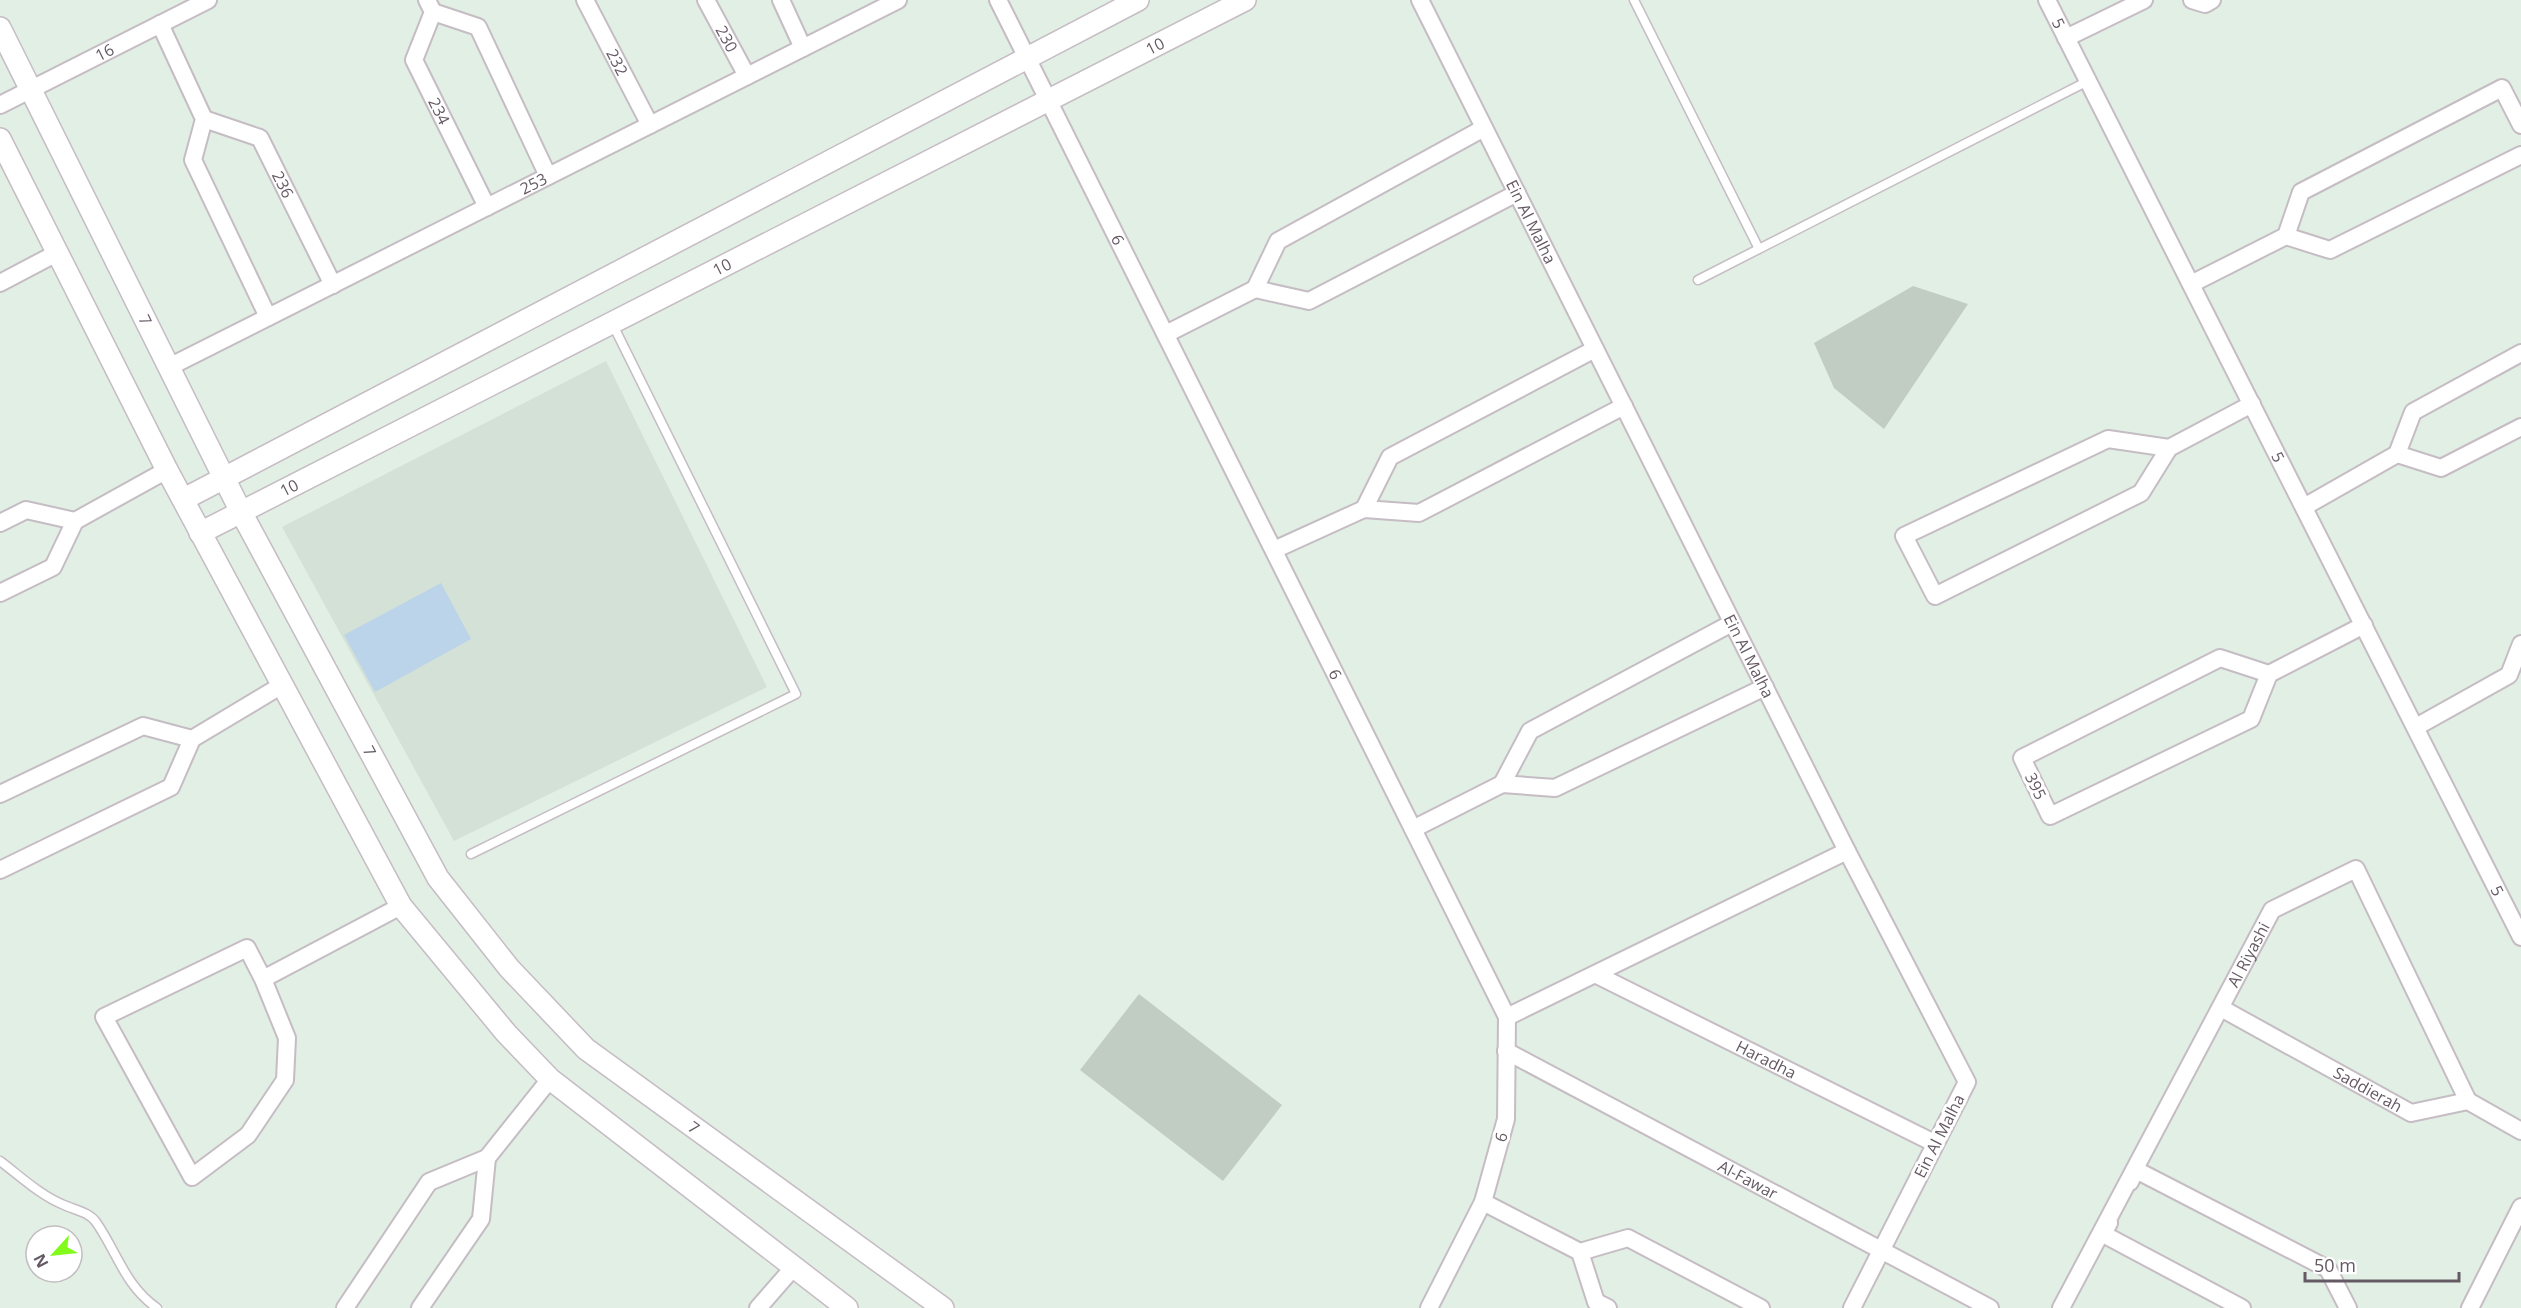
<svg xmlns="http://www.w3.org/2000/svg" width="2521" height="1308" font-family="'Open Sans',sans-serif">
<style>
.education{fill:#d3e1d6}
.green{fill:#bbd4e9}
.building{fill:#c1ccc2}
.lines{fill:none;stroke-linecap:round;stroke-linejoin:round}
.service-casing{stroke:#c5bcc4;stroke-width:11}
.minor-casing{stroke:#c5bcc4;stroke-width:20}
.tertiary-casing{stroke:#c5bcc4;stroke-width:24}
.service{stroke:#fff;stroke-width:8}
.minor{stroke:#fff;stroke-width:16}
.tertiary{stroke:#fff;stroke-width:21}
.labels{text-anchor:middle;stroke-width:6;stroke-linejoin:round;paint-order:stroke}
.street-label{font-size:16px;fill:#655a64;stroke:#fff}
</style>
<rect width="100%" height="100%" fill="#e2efe5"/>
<path class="education" d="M606,361L767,687L454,841L282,527Z"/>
<path class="green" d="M441,583L471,639L375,692L344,635Z"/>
<path class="building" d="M1913,286L1968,304L1884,429L1834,388L1814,343Z
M1139,994L1282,1105L1223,1181L1080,1070Z"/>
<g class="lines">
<defs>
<path id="service" d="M1634,0L1759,249
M1698,280L2088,81
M471,854L796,694L612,323
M0,1161C20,1176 41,1196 64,1205C75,1210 89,1212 96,1222C117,1252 125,1286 157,1308"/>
<g id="minor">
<path id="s1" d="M427,0L433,12L414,60L487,207"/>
<path id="s2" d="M585,0L650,125"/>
<path id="s3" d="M706,0L747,76"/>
<path d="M781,0L803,48"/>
<path id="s4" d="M998,0L1507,1017L1506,1119L1483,1202L1429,1308"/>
<path id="s5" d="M1420,0L1847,851L1967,1082L1852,1308"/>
<path id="s6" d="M2047,0L2521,937"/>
<path d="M2192,0L2205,4L2212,0"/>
<path d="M433,12L478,27L548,176"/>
<path d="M160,24L204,119L193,160L268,317"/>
<path d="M2066,38L2144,0"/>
<path id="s7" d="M0,105L208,0"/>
<path id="s8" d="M204,119L260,138L333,285"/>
<path d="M1484,128L1278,241L1255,289L1309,301L1517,193"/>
<path d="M2286,236L2330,250L2521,155"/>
<path d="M0,283L57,253"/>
<path d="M2191,284L2286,236L2301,192L2502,88L2521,125"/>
<path d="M1166,334L1255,289"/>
<path d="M1595,349L1390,457L1364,509L1419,513L1624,406"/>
<path id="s9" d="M169,367L898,0"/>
<path d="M2169,448L2141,493L1935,596L1904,536L2108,439L2169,448L2252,404"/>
<path d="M2397,454L2441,468L2521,427"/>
<path d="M2304,507L2397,454L2413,412L2521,353"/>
<path d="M0,523L26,510L75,521"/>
<path d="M1274,550L1364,509"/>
<path d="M0,593L53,567L75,521L167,470"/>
<path d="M1732,623L1530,731L1502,784L1555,788L1765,687"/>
<path d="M2269,674L2251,719L2050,816L2022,758L2220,658L2269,674L2364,625"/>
<path d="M2416,727L2509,675L2521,644"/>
<path d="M0,794L143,726L192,739"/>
<path d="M1413,829L1502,784"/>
<path d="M0,870L171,787L192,739L282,685"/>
<path id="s10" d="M1597,975L1934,1143"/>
<path d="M263,979L287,1038L285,1080L248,1135L192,1177L104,1017L247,948L263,979L401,906"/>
<path id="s11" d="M2221,1008L2411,1113L2468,1101L2521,1131"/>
<path d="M1507,1017L1847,851"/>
<path id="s12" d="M1506,1051L1990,1308"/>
<path d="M2130,1182L2136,1170L2328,1269L2348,1308"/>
<path d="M1483,1202L1580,1252L1628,1238L1761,1308"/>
<path d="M2109,1223L2103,1234L2242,1308"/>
<path d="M1580,1252L1596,1302L1608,1308"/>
<path d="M345,1308L429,1182L487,1158L550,1079"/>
<path d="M420,1308L481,1219L487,1158"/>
<path d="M758,1308L793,1268"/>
<path id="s13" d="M2061,1308L2272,910L2356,869L2468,1101"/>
<path d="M2470,1308L2521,1207"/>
</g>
<g id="tertiary">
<path id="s14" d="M0,28L241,512L438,878L509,968L586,1049L943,1308"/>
<path d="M0,139L167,470L401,906L506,1033L550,1079L847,1308"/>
<path d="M184,499L1138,0"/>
<path id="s15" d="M200,533L1245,0"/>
</g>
</defs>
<use href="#service" class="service-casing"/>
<use href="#minor" class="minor-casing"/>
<use href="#tertiary" class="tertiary-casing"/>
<use href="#service" class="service"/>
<use href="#minor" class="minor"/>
<use href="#tertiary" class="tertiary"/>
</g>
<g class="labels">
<g class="street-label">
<text dy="6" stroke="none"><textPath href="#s6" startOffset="26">5</textPath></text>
<text dy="6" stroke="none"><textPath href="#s3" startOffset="44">230</textPath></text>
<text dy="6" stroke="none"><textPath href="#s15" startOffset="1072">10</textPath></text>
<text dy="6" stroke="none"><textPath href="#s7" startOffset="117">16</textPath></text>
<text dy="6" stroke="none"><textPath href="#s2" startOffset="70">232</textPath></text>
<text dy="6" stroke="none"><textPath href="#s1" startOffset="122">234</textPath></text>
<text dy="6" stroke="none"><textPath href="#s9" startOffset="408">253</textPath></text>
<text dy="6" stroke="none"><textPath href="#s8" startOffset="111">236</textPath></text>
<text dy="6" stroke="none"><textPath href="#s5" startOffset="248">Ein Al Malha</textPath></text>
<text dy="6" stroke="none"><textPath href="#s4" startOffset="268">6</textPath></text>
<text dy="6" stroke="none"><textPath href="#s15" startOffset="586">10</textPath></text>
<text dy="6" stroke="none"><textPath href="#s14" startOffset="326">7</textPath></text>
<text dy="6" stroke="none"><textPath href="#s6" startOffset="512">5</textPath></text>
<text dy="6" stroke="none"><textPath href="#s15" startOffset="100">10</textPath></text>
<text dy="6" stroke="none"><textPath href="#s5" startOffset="734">Ein Al Malha</textPath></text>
<text dy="6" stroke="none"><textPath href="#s4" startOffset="754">6</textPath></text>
<text dy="6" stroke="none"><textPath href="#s14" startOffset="812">7</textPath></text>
<text transform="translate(2036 786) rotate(64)" y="6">395</text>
<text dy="6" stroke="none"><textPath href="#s6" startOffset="998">5</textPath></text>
<text dy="6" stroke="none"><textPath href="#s13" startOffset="400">Al Riyashi</textPath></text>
<text dy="6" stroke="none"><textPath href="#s10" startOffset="189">Haradha</textPath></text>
<text dy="6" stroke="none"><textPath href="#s11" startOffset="168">Saddierah</textPath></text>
<text dy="6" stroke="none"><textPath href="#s14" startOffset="1316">7</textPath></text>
<text transform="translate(1939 1136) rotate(-63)" y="6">Ein Al Malha</text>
<text transform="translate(1501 1137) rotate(-75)" y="6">6</text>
<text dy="6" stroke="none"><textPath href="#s12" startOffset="274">Al-Fawar</textPath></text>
</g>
</g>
<g transform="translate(54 1254) rotate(243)"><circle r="28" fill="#ffffff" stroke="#c1bdc1" stroke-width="1.5"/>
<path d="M0-4.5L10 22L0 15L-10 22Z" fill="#82fb1c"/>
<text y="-9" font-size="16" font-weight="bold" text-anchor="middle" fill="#655a64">N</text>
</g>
<path d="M2305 1272v9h154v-9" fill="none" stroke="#655a64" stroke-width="3"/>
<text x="2314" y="1272" font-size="18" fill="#655a64" stroke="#ffffff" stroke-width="4.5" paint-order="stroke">50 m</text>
</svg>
